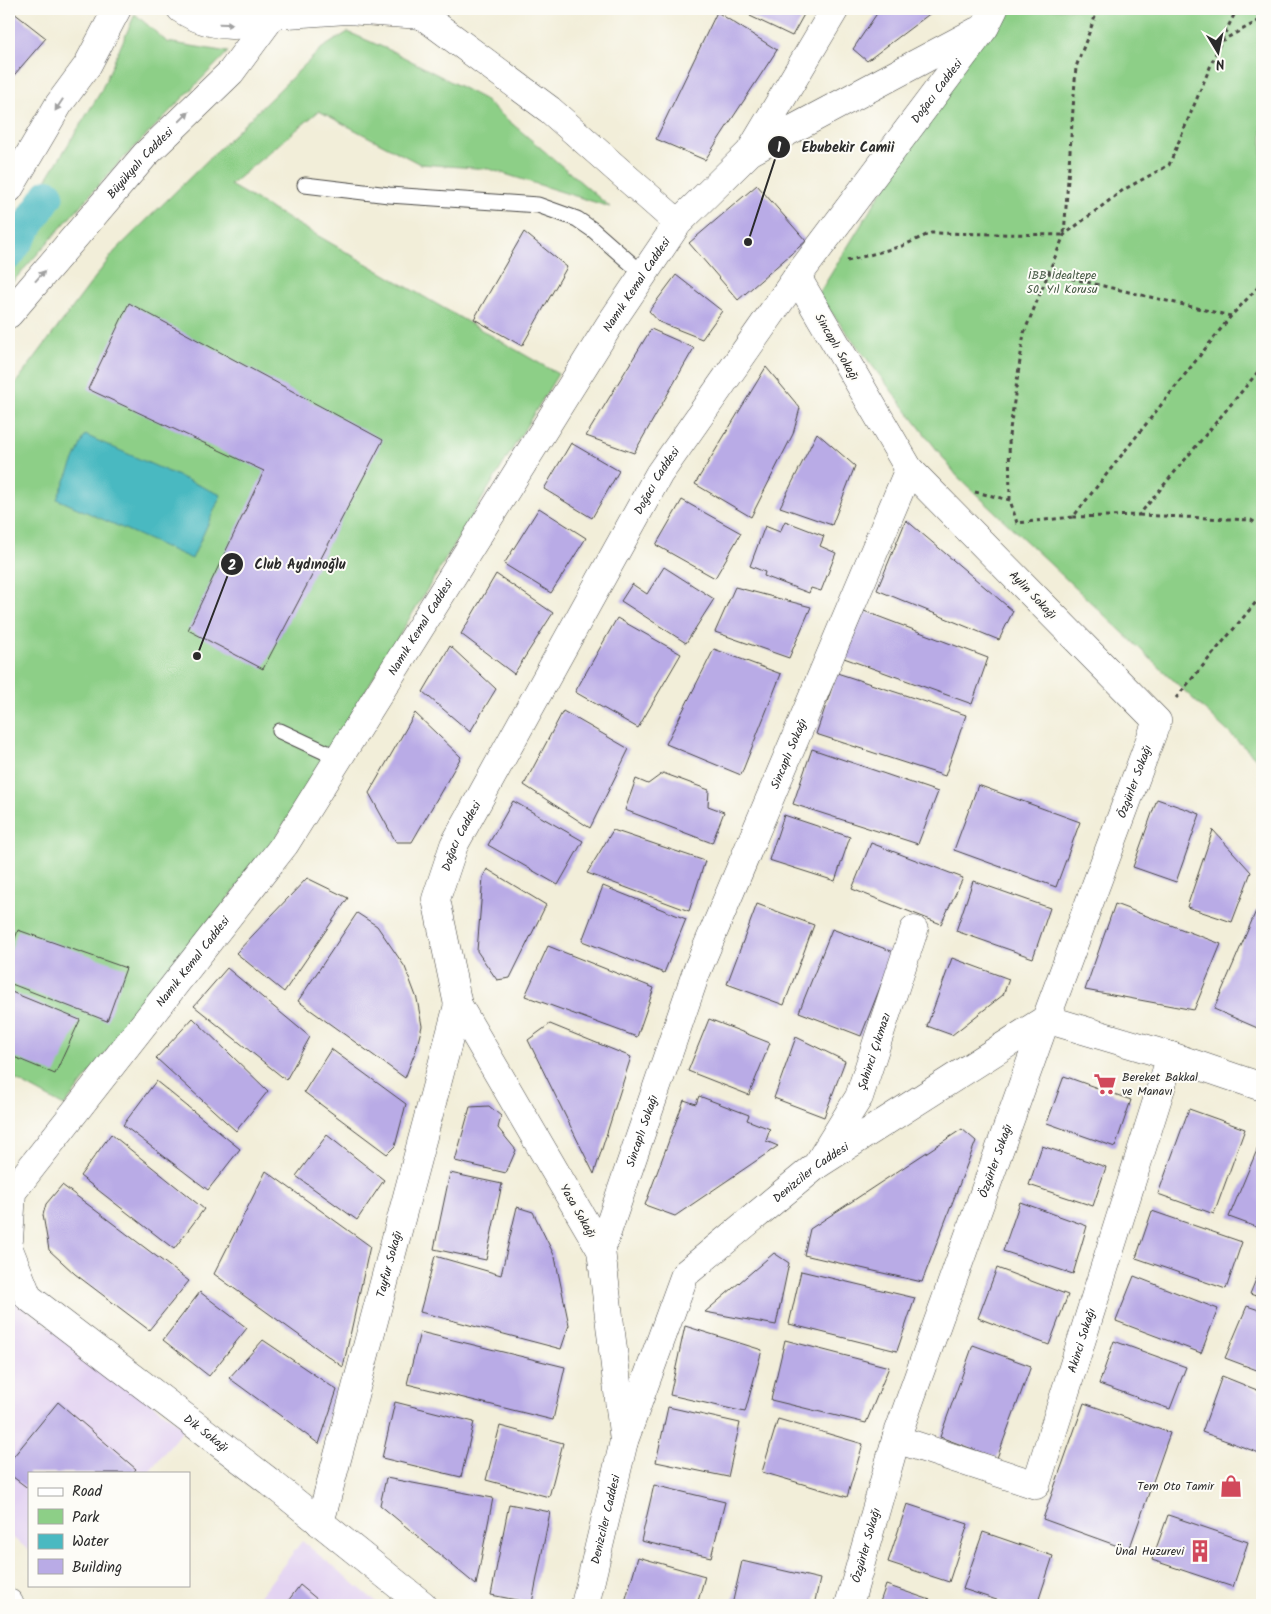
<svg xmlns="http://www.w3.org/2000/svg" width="1271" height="1614" font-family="Kalam,sans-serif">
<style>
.built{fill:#e3d3f2}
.green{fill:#8dcf87;stroke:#5c7d59}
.water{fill:#4ab9c1;stroke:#3a7276}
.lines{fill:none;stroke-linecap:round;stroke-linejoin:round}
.canal{stroke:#4ab9c1;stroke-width:32}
.building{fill:#b9abe6}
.service-casing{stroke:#494845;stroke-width:17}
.minor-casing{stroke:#494845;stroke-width:29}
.tertiary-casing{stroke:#494845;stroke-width:29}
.secondary-casing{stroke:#494845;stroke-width:29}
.trunk-casing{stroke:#494845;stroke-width:29}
.path{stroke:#494845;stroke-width:3;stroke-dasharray:4 4;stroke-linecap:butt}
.service{stroke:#fff;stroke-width:15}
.minor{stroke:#fff;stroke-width:28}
.tertiary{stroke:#fff;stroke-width:28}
.secondary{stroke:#fff;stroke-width:28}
.trunk{stroke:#fff;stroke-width:28}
.oneway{fill:#a0a0a0}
.labels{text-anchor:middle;stroke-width:4;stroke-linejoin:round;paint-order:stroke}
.street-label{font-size:12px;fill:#2b2b2b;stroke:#fdfcf7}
.park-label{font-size:12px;fill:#485c47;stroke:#fdfcf7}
.poi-label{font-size:12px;fill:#2b2b2b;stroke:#fdfcf7;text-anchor:end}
.leader{fill:none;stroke:#2b2b2b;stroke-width:2}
.callout-dot{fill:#2b2b2b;stroke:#fdfcf7;stroke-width:2}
.mark-label{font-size:15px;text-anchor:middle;font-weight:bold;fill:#fff}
.callout-label{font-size:14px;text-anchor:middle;font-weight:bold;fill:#2b2b2b;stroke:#fdfcf7;stroke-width:4;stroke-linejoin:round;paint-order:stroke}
</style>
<rect width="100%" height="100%" fill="#fdfcf7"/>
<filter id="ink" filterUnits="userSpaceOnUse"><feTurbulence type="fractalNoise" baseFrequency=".02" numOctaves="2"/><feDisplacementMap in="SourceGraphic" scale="10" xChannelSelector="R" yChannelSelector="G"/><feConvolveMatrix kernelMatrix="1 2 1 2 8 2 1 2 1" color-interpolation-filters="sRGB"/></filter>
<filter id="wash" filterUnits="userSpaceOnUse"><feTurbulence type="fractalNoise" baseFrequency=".0096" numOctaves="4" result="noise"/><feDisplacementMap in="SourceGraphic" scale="20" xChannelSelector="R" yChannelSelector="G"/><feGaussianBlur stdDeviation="1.12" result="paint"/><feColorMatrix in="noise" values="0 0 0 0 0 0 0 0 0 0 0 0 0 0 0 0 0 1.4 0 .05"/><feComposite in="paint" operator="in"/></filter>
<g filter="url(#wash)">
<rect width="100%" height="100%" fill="#f2eed9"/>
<path class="built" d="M9,1295L184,1428L148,1473H29V1550L9,1535Z
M302,1541L380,1605H253Z"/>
<path class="green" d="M994,9H1262V764L957,476L818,295Z
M135,14L167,42L228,52L113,169L9,286V240L100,93Z
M348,32L394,52L482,98L610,207L489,169L420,164L319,111L230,185L558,374L276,838L64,1106L9,1076V392L115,251L322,48Z"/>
<path class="water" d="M85,435L221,495L192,559L57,499Z"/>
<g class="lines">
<path class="canal" d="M9,254L48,195"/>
</g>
<g id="blocks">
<path class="building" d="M9,9L46,38L9,81Z
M752,9H807L792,36L750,16Z
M880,9H936L867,61L853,49Z
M717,12L777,50L705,160L656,139Z
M757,185L806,241L738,300L689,243Z
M524,232L567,267L522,346L474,319Z
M676,275L722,311L702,339L659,322L649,311Z
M129,303L383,440L263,669L188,630L264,471L88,389Z
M651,329L694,348L634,453L586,436Z
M766,367L800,408L793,434L751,517L695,484Z
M817,433L855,466L832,525L780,507Z
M571,443L619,471L592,518L544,489Z
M682,500L741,533L715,578L656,545Z
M539,508L586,538L551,593L504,564Z
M906,520L1013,611L999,640L877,590Z
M785,521L824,536L820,546L836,553L821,591L811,588L809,593L764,576L765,572L750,566L765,526L780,532Z
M664,567L714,599L686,643L621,601L632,584L647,594Z
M496,574L553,613L514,674L461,634Z
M735,587L811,607L789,658L715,632Z
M864,611L988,658L972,704L844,658Z
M617,618L681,654L638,728L575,692Z
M450,646L496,689L470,732L423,692Z
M714,649L781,674L741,775L666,744Z
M837,673L966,715L945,776L816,734Z
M563,711L629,749L590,828L524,785Z
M415,713L461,757L412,842H396L369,793Z
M812,749L938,792L918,844L793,804Z
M663,773L709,790L708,806L724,812L712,843L625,810L636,779L648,784Z
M978,785L1080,822L1056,887L954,850Z
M1157,799L1200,814L1176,882L1133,867Z
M513,801L583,841L558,885L488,845Z
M784,815L850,837L835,881L769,860Z
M613,830L705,861L689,911L587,873Z
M1213,830L1251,872L1232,922L1187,907Z
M871,843L963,878L941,924L852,889Z
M487,869L546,905L510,978L497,980L477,951L483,877Z
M307,878L348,898L284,992L236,953Z
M973,881L1050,908L1033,958L956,931Z
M603,886L686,919L664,973L582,941Z
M757,904L814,925L784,1005L727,984Z
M1115,904L1221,944L1194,1010L1085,990Z
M1256,911L1262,914V1030L1214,1009Z
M357,913L377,926L405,967L417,999L422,1026L416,1050L405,1078L298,1001Z
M832,929L894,952L861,1036L799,1012Z
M18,930L126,968L107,1021L9,983V956Z
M548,946L654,988L637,1037L525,996Z
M952,958L1009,979L1003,995L952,1035L927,1026Z
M227,968L310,1037L286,1080L194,1006Z
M9,991L80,1020L55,1074L9,1055Z
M193,1018L268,1091L236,1131L156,1058Z
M709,1019L770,1043L749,1095L688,1071Z
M550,1024L631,1057L594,1174L528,1040Z
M796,1037L845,1061L824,1117L774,1098Z
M331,1049L406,1104L395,1146L387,1154L304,1092Z
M1064,1076L1131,1100L1115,1147L1047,1123Z
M156,1081L240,1149L208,1190L123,1125Z
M699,1096L749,1115L747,1120L770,1129L766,1141L778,1146L675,1216L645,1205L684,1100L696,1104Z
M489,1106L501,1116L498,1128L516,1150L506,1173L455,1161L470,1107Z
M1189,1109L1245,1129L1214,1214L1158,1194Z
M962,1129L976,1141L922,1282L804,1255L810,1229Z
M111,1134L204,1209L174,1249L80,1176Z
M327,1135L384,1180L357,1220L296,1176Z
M1262,1138V1229L1229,1217Z
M1042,1146L1106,1167L1093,1206L1029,1185Z
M266,1171L370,1246L343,1367L214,1274Z
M450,1173L502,1184L486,1260L434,1249Z
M62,1185L189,1281L149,1330L75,1274L49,1250L43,1215L46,1204Z
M1020,1202L1087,1226L1073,1274L1003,1251Z
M517,1207L533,1212L555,1257L569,1325L561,1349L420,1312L435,1256L501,1275Z
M1152,1211L1242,1242L1226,1289L1136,1258Z
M774,1253L789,1263L776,1325L705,1312Z
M1262,1265V1298L1250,1294Z
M997,1268L1068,1295L1049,1345L978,1318Z
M801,1271L915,1298L897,1351L789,1324Z
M1134,1276L1218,1309L1201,1353L1116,1321Z
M200,1292L247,1328L209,1376L163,1340Z
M1247,1306L1262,1311V1372L1225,1358Z
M685,1326L762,1350L745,1412L670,1395Z
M420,1332L565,1367L553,1420L407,1384Z
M263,1340L337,1390L319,1444L229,1378Z
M785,1340L889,1367L866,1423L771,1400Z
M1114,1341L1186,1367L1170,1409L1099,1384Z
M973,1345L1031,1366L997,1458L940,1437Z
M1222,1376L1262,1392V1454L1202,1432Z
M58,1402L136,1469L133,1473H29V1489L9,1474V1462Z
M395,1402L474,1422L461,1477L382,1458Z
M1084,1403L1170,1433L1129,1550L1043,1519Z
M668,1407L740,1423L728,1477L656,1462Z
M778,1419L863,1444L847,1497L762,1472Z
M500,1426L563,1443L549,1497L486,1480Z
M386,1478L493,1498L476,1585L380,1505Z
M654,1485L725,1502L711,1557L641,1541Z
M509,1504L550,1512L532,1603L491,1595Z
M907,1504L968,1524L949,1582L888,1562Z
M1168,1515L1248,1542L1233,1587L1152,1560Z
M983,1532L1053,1556L1037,1605H1012L963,1589Z
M638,1557L705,1576L697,1605H624Z
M742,1561L820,1579L814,1605H732Z
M300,1585L324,1605H285Z
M886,1585L945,1605H879Z"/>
</g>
</g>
<g filter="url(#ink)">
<use href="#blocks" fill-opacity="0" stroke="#494845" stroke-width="1"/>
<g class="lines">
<defs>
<path id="service" d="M305,185L389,195L538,205L577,219L593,230L644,275
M280,731L338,758"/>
<g id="minor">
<path d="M750,152L977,31"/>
<path id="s1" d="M817,1165L859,1097L914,930"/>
<path id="s2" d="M601,1250L696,973L909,469L797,277"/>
<path id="s3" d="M896,1439L1036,1485L1171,1056"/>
<path id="s4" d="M624,1441L601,1250L458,1005L436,899L454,845L659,474L797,277L985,27L994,9"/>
<path id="s5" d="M320,1523L458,1005"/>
<path id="s6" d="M849,1605L896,1439L1046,1019L1157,721L909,469"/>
</g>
<g id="tertiary">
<path id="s7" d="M9,1240L12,1192L285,844L610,324L678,223L750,152L835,9"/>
<path id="s8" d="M9,1249L28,1297L270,1482L423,1605"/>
<path id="s9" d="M585,1605L624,1441L685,1274L817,1165L1046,1019L1171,1056L1262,1087"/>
</g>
<path id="secondary" d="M422,15L550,110L678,223"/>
<g id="trunk">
<path d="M181,9C208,27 248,32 277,12"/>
<path d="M273,15L347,10L422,15"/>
<path d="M9,189L59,104L87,66L117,9"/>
<path id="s10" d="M9,314L145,155L231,72L273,15"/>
<path d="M9,1603L10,1605"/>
</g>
</defs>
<use href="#service" class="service-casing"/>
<use href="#minor" class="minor-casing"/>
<use href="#tertiary" class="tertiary-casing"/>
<use href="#secondary" class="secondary-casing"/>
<use href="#trunk" class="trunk-casing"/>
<path class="path" d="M1221,41L1262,19
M847,261L902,246L931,233L1064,235L1076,67L1098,9
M1048,273L1231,316
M975,492L1010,500L1017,523L1073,517L1231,316L1262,283
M1010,500L1009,436L1024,333L1064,235L1123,190L1169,165L1221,41L1237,9
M1139,515L1251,520L1262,527
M1073,517L1139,515L1262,367
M1176,698L1262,595"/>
<use href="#service" class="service"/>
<use href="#minor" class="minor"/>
<use href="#tertiary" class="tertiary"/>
<use href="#secondary" class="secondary"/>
<use href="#trunk" class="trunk"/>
</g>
<defs><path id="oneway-solid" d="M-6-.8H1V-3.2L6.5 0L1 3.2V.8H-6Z" transform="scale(1.25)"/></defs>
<g class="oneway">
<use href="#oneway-solid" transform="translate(226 24) rotate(2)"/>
<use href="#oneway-solid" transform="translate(59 105) rotate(123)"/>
<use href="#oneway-solid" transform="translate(184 117) rotate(-44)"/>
<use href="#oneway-solid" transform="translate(40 276) rotate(-48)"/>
</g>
</g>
<defs>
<symbol id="supermarket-bare" viewBox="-9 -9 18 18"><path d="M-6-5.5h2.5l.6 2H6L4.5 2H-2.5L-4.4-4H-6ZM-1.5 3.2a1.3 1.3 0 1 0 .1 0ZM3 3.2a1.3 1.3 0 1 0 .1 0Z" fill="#d1495b" stroke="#fdfcf7" stroke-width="2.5" paint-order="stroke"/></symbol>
<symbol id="shop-bare" viewBox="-9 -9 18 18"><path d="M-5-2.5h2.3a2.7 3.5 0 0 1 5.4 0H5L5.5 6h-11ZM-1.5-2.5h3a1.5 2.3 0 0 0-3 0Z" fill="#d1495b" stroke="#fdfcf7" stroke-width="2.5" paint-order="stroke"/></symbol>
<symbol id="building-bare" viewBox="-9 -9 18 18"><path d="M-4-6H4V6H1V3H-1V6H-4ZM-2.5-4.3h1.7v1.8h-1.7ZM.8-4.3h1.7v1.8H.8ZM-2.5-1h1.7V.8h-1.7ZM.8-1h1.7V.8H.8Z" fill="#d1495b" stroke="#fdfcf7" stroke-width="2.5" paint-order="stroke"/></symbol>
</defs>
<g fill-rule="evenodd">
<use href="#supermarket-bare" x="1089" y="1068" width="32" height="32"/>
<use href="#shop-bare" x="1215" y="1470" width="32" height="32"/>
<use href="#building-bare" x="1184" y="1535" width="32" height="32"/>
</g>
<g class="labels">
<g class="street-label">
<text dy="4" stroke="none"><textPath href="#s4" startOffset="1538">Doğacı Caddesi</textPath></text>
<text dy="4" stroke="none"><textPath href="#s10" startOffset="200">Büyükyalı Caddesi</textPath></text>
<text dy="4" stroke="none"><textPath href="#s7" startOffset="1151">Namık Kemal Caddesi</textPath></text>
<text transform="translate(837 347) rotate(60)" y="4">Sincaplı Sokağı</text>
<text dy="4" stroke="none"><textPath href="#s4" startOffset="1058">Doğacı Caddesi</textPath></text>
<text transform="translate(1033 595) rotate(46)" y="4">Aylin Sokağı</text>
<text dy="4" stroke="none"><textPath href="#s7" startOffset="746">Namık Kemal Caddesi</textPath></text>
<text dy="4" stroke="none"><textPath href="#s2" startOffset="531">Sincaplı Sokağı</textPath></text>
<text dy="4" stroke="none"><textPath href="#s6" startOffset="872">Özgürler Sokağı</textPath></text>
<text dy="4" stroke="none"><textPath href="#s4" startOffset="652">Doğacı Caddesi</textPath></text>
<text dy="4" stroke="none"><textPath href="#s7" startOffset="341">Namık Kemal Caddesi</textPath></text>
<text dy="4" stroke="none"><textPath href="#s1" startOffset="128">Şahinci Çıkmazı</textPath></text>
<text dy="4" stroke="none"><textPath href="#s2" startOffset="126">Sincaplı Sokağı</textPath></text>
<text dy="4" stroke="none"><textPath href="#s6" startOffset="468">Özgürler Sokağı</textPath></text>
<text dy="4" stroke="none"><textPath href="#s9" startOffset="508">Denizciler Caddesi</textPath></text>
<text transform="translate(578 1211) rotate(60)" y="4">Yasa Sokağı</text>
<text dy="4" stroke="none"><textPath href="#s5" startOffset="268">Tayfur Sokağı</textPath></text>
<text dy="4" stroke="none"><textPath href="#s3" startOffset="299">Akinci Sokağı</textPath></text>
<text dy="4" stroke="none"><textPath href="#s8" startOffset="276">Dik Sokağı</textPath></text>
<text dy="4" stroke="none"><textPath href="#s9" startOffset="88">Denizciler Caddesi</textPath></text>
<text dy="4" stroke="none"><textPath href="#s6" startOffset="62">Özgürler Sokağı</textPath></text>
</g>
<g class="park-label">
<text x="1062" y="279">İBB İdealtepe<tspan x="1062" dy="14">50. Yıl Korusu</tspan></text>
</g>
<g class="poi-label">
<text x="1122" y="1081" text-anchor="start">Bereket Bakkal<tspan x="1122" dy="14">ve Manavı</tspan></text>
<text x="1214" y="1490">Tem Oto Tamir</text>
<text x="1184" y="1555">Ünal Huzurevi</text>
</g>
</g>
<path class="leader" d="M748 242L779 147M197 656L232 564"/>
<g class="callout-dot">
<circle cx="748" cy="242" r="5"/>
<circle cx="197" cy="656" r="5"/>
<circle cx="779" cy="147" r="12"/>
<circle cx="232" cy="564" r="12"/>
</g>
<g class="mark-label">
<text x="779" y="152">1</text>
<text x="232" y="570">2</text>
</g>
<g class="callout-label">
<text x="848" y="152">Ebubekir Camii</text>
<text x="300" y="569">Club Aydınoğlu</text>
</g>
<rect width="1271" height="1614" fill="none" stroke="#fdfcf7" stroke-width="30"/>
<rect x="28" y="1472" width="162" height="115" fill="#fdfcf7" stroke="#a9a8a5"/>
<rect x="38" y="1488" width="25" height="8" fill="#ffffff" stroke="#a9a8a5"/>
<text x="72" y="1496" font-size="15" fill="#2b2b2b">Road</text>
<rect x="38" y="1509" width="25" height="15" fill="#8dcf87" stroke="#a9a8a5"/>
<text x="72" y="1522" font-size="15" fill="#2b2b2b">Park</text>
<rect x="38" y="1534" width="25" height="15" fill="#4ab9c1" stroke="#a9a8a5"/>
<text x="72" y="1546" font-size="15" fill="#2b2b2b">Water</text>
<rect x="38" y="1559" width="25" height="15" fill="#b9abe6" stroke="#a9a8a5"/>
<text x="72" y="1572" font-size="15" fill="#2b2b2b">Building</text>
<g transform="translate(1218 52) rotate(170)" stroke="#fdfcf7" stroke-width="4" paint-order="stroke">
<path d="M0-4L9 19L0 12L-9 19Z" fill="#2b2b2b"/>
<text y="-8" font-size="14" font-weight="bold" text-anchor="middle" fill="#2b2b2b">N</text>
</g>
</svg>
